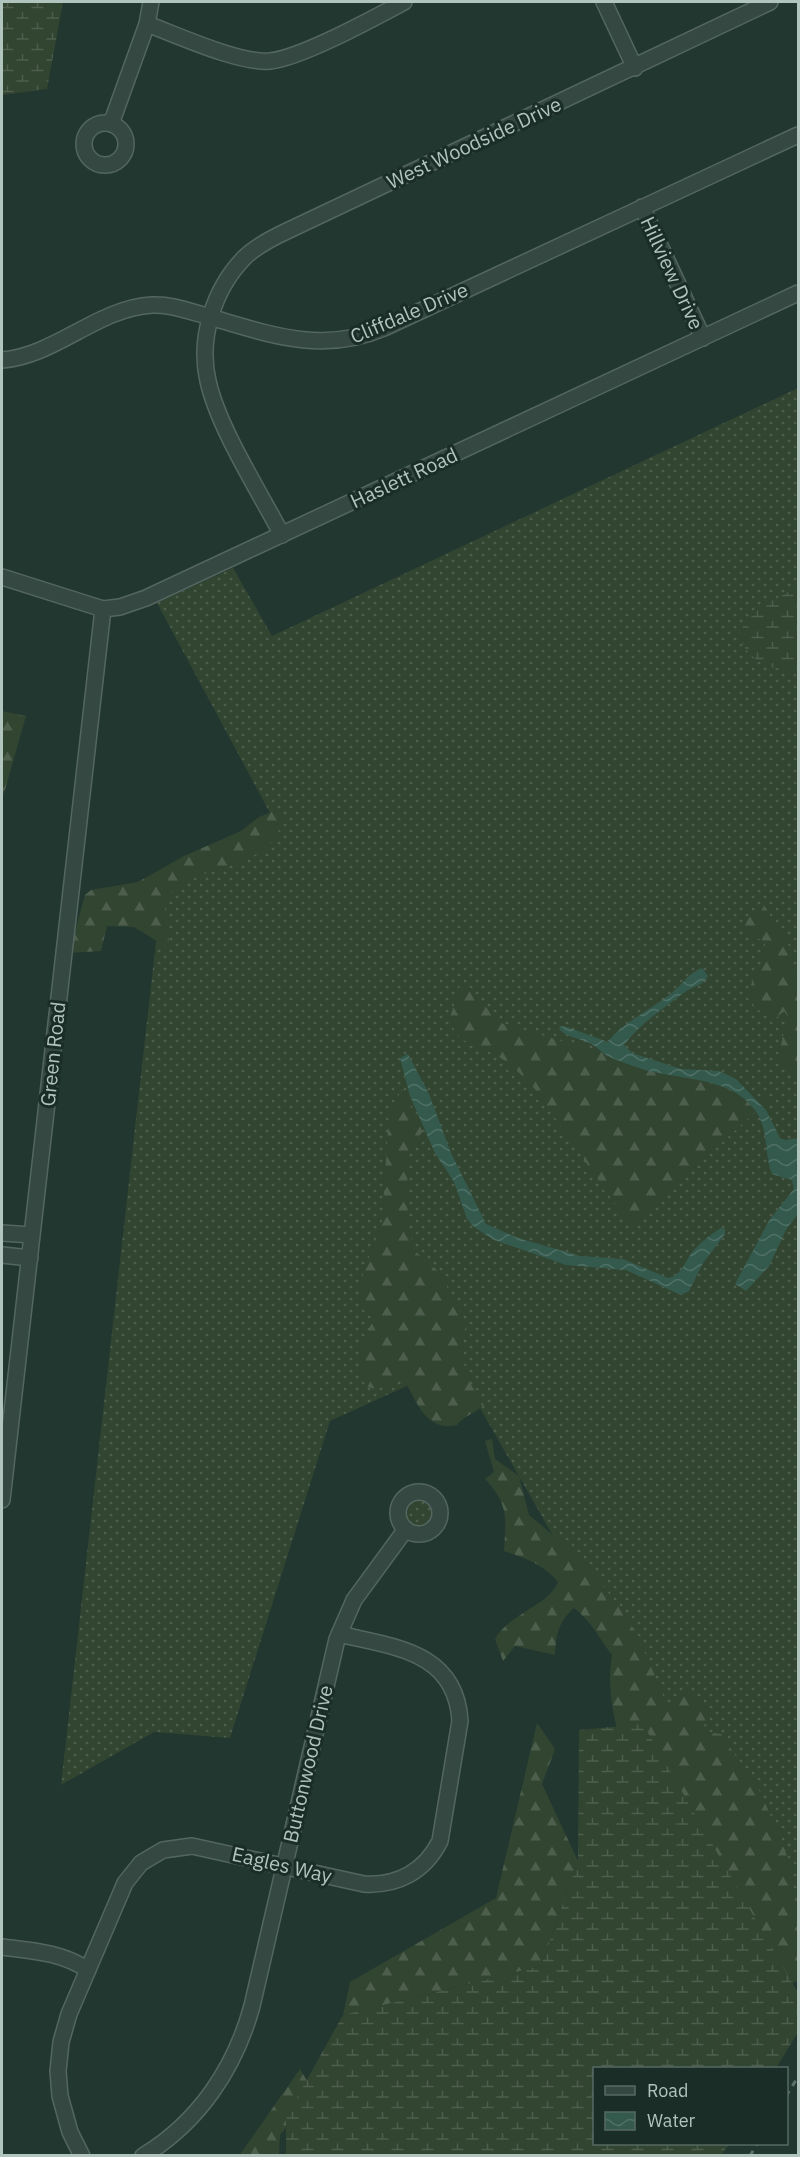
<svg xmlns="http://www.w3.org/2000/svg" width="800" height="2157" font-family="'IBM Plex Sans',sans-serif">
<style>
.grass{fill:url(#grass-dots)}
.forest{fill:url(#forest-firs)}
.wetland{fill:url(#wetland-marsh)}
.water{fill:url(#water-waves)}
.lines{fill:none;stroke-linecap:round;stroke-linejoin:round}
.minor-casing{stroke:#546660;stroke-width:18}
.minor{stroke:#364842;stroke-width:15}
.rail{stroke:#5a7169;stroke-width:3;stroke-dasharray:6 6;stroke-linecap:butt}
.labels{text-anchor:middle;stroke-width:6;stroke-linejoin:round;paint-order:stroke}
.street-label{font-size:20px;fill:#b1c4be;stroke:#1b2d27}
</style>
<defs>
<pattern id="grass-dots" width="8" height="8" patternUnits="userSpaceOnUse" patternTransform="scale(1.5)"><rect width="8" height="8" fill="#324531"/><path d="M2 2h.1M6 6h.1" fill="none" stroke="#4d5e4d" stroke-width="1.8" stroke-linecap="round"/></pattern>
<pattern id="forest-firs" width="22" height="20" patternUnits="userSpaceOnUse" patternTransform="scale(1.5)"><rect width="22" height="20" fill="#324531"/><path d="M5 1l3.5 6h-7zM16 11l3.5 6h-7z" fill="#4d5e4d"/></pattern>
<pattern id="wetland-marsh" width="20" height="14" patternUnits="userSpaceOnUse" patternTransform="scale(1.5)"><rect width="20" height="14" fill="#324531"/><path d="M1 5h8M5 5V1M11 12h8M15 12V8" fill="none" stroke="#4d5e4d"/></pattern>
<pattern id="water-waves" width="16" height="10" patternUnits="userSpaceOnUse" patternTransform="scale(1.5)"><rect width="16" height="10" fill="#345a4e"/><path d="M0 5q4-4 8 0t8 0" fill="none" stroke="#4f7066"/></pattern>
</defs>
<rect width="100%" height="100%" fill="#223730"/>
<path class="grass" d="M798,388V1943L788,1948L455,1364L330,1421L230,1738L154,1732L61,1785L162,888L277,826L157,603L233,568L272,636Z
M406 1513a13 13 0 1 1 26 0a13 13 0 1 1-26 0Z"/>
<path class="forest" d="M2,711L26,716L3,797H2Z
M279,809C294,871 185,861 164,901L170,949L134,927L107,926L101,951L69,953L85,895L91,890L138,882L184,856L241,831L259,817Z
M762,902L793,952L792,964L798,979V1073L792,1076L778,1061L787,1015L784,1011L775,1019C723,997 767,975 765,942L748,934L743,923Z
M461,982L503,1024L768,1100L631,1227L535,1089C523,1076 512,1065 496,1055C473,1042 463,1048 449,1021Z
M402,1089L423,1131L413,1144L407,1160L408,1228L416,1252L439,1272L467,1324C458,1356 464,1378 484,1405C475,1414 464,1415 457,1425C428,1433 416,1402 405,1381L400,1378C389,1383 377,1394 365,1385C363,1372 356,1354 362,1341C366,1331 373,1327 373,1315L363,1307L361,1298L363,1273L382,1222L388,1129L391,1110Z
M492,1439L495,1459L519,1476L529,1515L553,1535L570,1544L614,1600L638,1636L667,1705L681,1692L692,1691L708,1707L703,1732L721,1734L760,1792L783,1843L793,1877V1890L798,1902V1980L787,1987L621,1742C612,1713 607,1684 612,1655C599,1638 591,1621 574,1608C558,1622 556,1635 555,1655L515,1646L503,1661L495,1639C509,1614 549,1605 558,1582C544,1565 525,1558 504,1551C506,1517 509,1505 485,1479L494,1472L485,1441Z
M537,1723L555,1749L542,1784L578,1861L541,1966L343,2015L350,1982L496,1898Z
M300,2069L315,2094L280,2135L279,2155L239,2156Z"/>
<path class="wetland" d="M2,2H63L47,89L2,95Z
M798,586V675C774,668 744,663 740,633C751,606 776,601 798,586Z
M643,1724L798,1993V2032L776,2068H594V2144H729L721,2155H286V2117L343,2015L541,1966L578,1861L579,1730Z"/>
<path class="water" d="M702,968L708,976C703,986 693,986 685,992C664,1008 641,1023 624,1045L632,1053L681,1069L719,1071L736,1079L766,1110L780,1138L785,1140L798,1138V1162L796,1166L798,1173V1214L787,1228L769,1266L746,1291L735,1284L770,1219L794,1189L792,1180L772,1174C764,1154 769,1133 757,1113C732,1074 674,1081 636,1067C626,1063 615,1060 606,1055C600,1051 594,1044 587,1042C576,1037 568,1038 559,1029L560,1026L567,1027L608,1042C622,1022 657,1007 676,989C686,980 689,973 702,968Z
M408,1054L429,1094L451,1153L486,1224L518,1238L580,1256L623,1259L668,1278C682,1276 685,1260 694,1250C702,1241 711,1234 721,1228L725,1229V1234L703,1263L689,1291L681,1295L626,1270L566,1265L494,1240L474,1227L467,1219L454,1182L435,1153L410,1096L400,1058Z"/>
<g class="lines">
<defs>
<path id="minor" d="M604,2L635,68
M147,24C177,35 240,64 270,61C301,58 374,18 404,2
M84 144a21 21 0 1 1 42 0a21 21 0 1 1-42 0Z
M111,124L147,24L151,2
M642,207L703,338
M2,360C55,356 98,308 152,305C172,304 191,312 210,317C271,335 323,354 384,328L798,135
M282,535C259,491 218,427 208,381C198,338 214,289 244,258C256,246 272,238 287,231L770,2
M2,577L103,609L120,607L146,598L798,293
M2,1233L32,1235
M2,1255L30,1258
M398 1513a21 21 0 1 1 42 0a21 21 0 1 1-42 0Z
M2,1500L103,609
M2,1947C33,1951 61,1952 88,1970
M82,2156L70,2132L60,2096L58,2071L61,2042L69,2014L125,1883L141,1863L163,1850L192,1846L364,1884C398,1886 425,1871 440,1841L460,1721C456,1651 393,1647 339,1634
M143,2156C199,2122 235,2068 252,2006L337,1639L354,1600L406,1529"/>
</defs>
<use href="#minor" class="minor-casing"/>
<use href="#minor" class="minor"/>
<path class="rail" d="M786,2096L798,2077
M750,2156L757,2144"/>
</g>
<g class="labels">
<g class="street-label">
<text transform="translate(474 143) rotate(-25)" y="7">West Woodside Drive</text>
<text transform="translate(672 273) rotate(65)" y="7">Hillview Drive</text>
<text transform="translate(409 313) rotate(-23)" y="7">Cliffdale Drive</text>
<text transform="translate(404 478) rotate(-25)" y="7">Haslett Road</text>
<text transform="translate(53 1054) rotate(-84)" y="7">Green Road</text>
<text transform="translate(308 1764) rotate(-77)" y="7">Buttonwood Drive</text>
<text transform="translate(282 1865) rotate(13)" y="7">Eagles Way</text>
</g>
</g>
<rect width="800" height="2157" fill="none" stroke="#b1c4be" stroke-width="6"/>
<rect x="593" y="2067" width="195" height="78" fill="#1b2d27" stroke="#576963" stroke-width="1.5"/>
<rect x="605" y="2086" width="30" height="9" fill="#364842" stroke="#576963" stroke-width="1.5"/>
<text x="647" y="2097" font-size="18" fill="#b1c4be">Road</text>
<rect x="605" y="2112" width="30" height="18" fill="url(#water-waves)" stroke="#576963" stroke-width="1.5"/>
<text x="647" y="2127" font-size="18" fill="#b1c4be">Water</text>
</svg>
